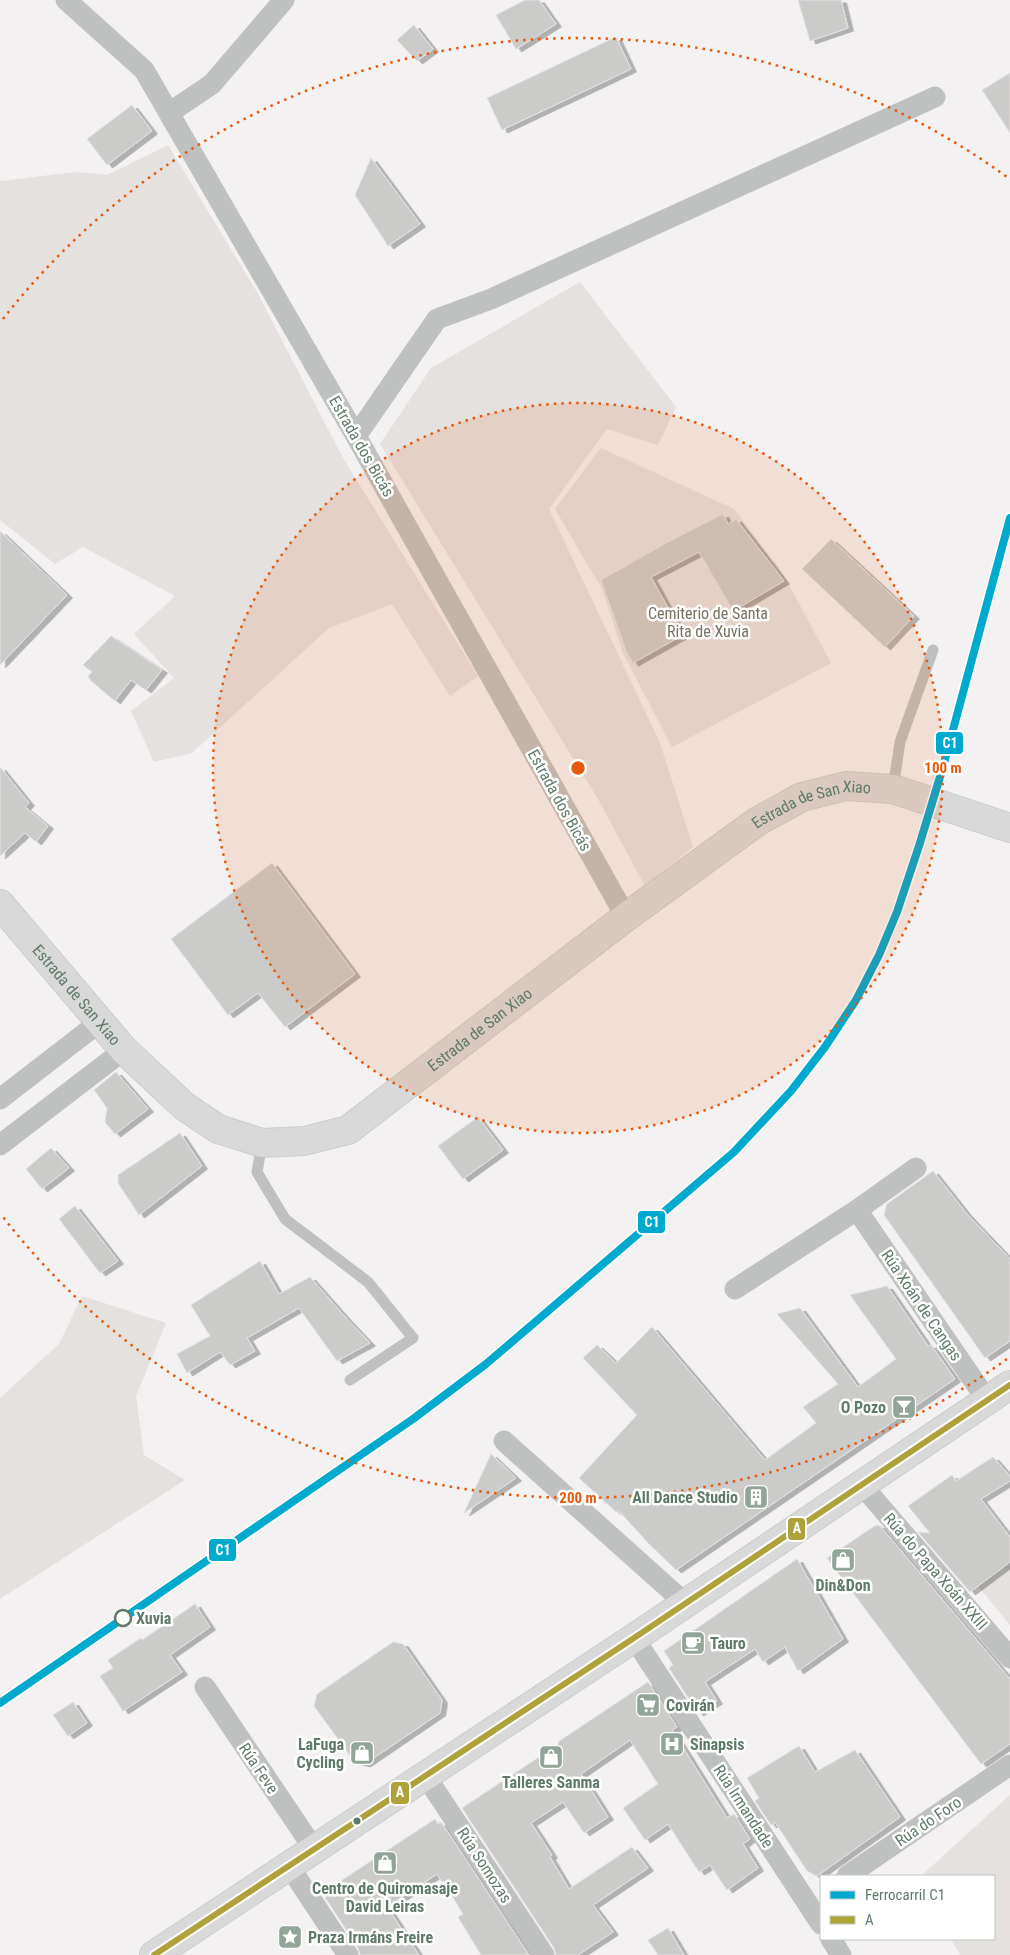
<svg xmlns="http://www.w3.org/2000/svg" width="1010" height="1955" font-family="'Roboto Condensed',sans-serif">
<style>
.green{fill:#e4e1de}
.building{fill:#cbccca;stroke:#e2e1e1;filter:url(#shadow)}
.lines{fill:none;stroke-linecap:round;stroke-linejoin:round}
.secondary-casing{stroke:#cccdcc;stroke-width:30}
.primary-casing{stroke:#cbcdcb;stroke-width:30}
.lane{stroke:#bfc1c0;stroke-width:11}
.street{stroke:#bfc1c0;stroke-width:21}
.secondary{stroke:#d8d9d8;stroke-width:28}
.primary{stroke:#d8d9d8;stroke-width:28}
.bus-1-casing{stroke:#fff;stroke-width:10}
.bus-1{stroke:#afa23a;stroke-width:6}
.rail-1-casing{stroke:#fff;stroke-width:11}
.rail-1{stroke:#00a9ce;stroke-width:8}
.ring{fill:none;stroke:#e8590c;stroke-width:2.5;stroke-dasharray:2.5 5}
.stop-dot{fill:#fff;stroke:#607a69;stroke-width:2.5}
.bus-dot{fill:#607a69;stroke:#fff;stroke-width:2}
.labels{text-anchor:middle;stroke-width:5;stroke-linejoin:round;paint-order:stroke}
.street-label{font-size:16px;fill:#607a69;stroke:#fff}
.park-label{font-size:16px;fill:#777162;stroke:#fff}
.poi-label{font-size:16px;font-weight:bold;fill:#607a69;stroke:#fff;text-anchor:start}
.stop-label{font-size:16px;font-weight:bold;fill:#607a69;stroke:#fff;text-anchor:start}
.centre{fill:#e8590c;stroke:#fff;stroke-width:2.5}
.ring-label{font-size:15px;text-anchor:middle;font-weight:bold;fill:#e8590c;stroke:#fff;stroke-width:5;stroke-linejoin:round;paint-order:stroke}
.line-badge{stroke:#fff;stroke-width:2}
.badge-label{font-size:14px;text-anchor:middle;font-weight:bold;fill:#fff}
</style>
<defs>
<filter id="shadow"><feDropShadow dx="5.5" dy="3" stdDeviation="0" flood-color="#0004"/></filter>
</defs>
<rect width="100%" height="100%" fill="#f3f1f1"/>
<path class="green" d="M168,145L257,292L343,458L478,676L450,696L392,604L329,628L192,753L154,762L131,711L174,678L134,634L175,596L83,547L55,564L0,520V181L76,172L107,175Z
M580,282L676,407L658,445L607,429L549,509L660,743L693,847L645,886L598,799L380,444L431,368Z
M601,448L734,509L782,572L831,663L672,747L623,653L602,589L555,509Z
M82,1296L166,1323L136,1396L144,1455L185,1480L0,1599V1398L59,1344Z
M1010,1562V1625L978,1586Z
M1010,1795V1955H960L951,1939H994V1876H921Z"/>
<path class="building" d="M525,0H539L556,24L516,49L496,15Z
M798,0H841L848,28L810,41Z
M414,25L433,49L417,61L397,40Z
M616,37L631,69L502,130L487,98Z
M1010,73V133L982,90Z
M132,105L152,131L107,165L87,139Z
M371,158L420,224L388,246L355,195Z
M723,514L728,524L736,519L784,581L733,611L699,552L651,577L683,635L633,663L627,653L601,580L672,540Z
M0,531L67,595L0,665Z
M831,539L914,616L885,647L802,569Z
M111,636L162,670L146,690L131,680L115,701L91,681L88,676L92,672L83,665Z
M0,767L29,803L25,807L48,826L36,842L25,833L0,856Z
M272,863L355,974L285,1027L258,993L228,1015L171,939Z
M116,1072L148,1109L115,1134L105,1122L107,1108L94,1090Z
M478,1117L503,1150L463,1179L438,1146Z
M180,1133L202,1166L139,1215L118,1183V1175Z
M51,1148L69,1168L42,1189L26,1169Z
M933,1171L967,1214L1010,1259V1341L985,1358L884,1215L887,1204Z
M75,1206L118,1261L100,1273L59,1219Z
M260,1261L279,1294L310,1277L347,1319L370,1343L337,1361L299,1308L247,1338L255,1351L230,1365L220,1352L187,1373L177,1354L210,1336L191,1305Z
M887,1286L928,1346L931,1345L955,1379L676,1570L648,1543L618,1510L616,1512L579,1478L637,1415L583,1358L597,1345L616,1363L652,1327L765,1460L816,1423L803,1407L838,1384L777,1314L800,1308L858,1387L896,1359L850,1295Z
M491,1454L516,1478L464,1513Z
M993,1457L1010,1476V1481L981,1499L1010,1537V1562L970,1592L918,1532L930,1533L908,1506L952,1475L956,1481Z
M876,1525L880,1526L1010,1679V1744L981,1764L827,1558Z
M797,1559L843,1639L798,1671L785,1647L763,1662L755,1649L705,1682L717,1701L698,1713L669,1668L673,1665L664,1651Z
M195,1604L210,1627L170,1655L182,1672L123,1711L100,1676L113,1668L108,1660L141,1638L142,1640Z
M393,1642L403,1644L442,1700L440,1713L365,1764L354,1761L314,1706L317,1694Z
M648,1682L677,1727L672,1730L727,1818L734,1814L750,1839L743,1844L758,1868L727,1890L710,1865L699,1872L668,1824L645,1840L623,1808L658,1784L630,1740L581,1774L608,1817L584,1833L563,1802L531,1823L552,1855L550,1857L569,1889L632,1847L648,1868L593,1905L613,1932L578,1955H556L554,1948L462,1808L559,1744L558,1742Z
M73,1702L87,1723L68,1736L53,1715Z
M799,1746L815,1772L855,1750L900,1817L817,1876L807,1871L775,1822L771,1825L755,1801L759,1798L747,1778Z
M435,1819L438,1824L441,1822L529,1955H481L458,1917L463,1914L443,1881L442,1882L437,1874L387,1907L419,1955H360L358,1948L325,1897L327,1890Z
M668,1928L684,1955H658L648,1940Z"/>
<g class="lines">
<defs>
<g id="secondary">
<path id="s1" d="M0,904L124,1050L184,1106L218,1129L262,1143L304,1141L348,1130L626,917L758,821L802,797L846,786L893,789L1010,828"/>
</g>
<path id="primary" d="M154,1955L634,1638L1010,1385"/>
</defs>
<use href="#secondary" class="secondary-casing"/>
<use href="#primary" class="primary-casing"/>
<path class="lane" d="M893,789L900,742L933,650
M262,1143L257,1172L285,1219L368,1282L413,1338L350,1380"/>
<path class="street" d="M66,0L144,70L356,436L626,917
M169,113L212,84L284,0
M356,436L437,319L491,299L935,97
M0,1099L101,1021
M0,1145L124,1050
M857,1210L916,1168
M735,1289L857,1210L987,1400
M504,1441L685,1603
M861,1484L1010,1658
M634,1638L821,1924
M205,1687L314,1849
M425,1775L544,1955
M289,1866L348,1955
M847,1876L1010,1765
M831,1939L841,1955"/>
<use href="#secondary" class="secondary"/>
<use href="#primary" class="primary"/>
<defs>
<path id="bus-1" d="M154,1955L634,1638L1010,1385"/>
</defs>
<use href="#bus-1" class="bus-1-casing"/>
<use href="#bus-1" class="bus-1"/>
<defs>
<path id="rail-1" d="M0,1703L413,1419L486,1364L734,1152L791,1091L825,1047L856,1000L879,955L897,912L919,846L943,767L1010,518"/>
</defs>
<use href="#rail-1" class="rail-1-casing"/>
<use href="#rail-1" class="rail-1"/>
</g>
<circle cx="578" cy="768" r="365" fill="#e8590c" fill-opacity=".12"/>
<g class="ring">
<circle cx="578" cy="768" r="365"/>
<path d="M1007 1359A730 730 0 0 1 3 1217M3 319A730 730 0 0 1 1007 177"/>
</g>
<defs>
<symbol id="bar-square" viewBox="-11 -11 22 22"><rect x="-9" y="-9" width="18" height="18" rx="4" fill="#93a499" stroke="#fff"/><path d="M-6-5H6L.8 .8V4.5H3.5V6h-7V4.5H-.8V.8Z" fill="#fff"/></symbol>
<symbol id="building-square" viewBox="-11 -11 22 22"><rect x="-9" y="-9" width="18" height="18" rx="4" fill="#93a499" stroke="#fff"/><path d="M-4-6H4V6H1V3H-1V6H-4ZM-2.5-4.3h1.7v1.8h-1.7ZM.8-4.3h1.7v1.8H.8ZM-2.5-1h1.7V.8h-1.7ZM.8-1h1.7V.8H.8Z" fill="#fff"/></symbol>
<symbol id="shop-square" viewBox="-11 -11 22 22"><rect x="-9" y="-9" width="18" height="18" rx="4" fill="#93a499" stroke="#fff"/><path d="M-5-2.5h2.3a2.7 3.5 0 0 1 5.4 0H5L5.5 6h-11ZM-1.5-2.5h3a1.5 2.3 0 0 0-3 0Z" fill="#fff"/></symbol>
<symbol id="cafe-square" viewBox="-11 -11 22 22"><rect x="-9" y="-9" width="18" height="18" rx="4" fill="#93a499" stroke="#fff"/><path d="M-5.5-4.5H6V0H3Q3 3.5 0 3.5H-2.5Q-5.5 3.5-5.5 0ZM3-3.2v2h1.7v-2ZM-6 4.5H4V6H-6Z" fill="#fff"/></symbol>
<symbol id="supermarket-square" viewBox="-11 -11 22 22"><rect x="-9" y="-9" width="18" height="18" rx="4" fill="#93a499" stroke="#fff"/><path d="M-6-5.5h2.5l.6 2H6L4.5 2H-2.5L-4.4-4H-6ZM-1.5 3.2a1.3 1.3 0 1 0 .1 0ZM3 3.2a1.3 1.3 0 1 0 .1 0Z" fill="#fff"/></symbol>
<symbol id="hospital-square" viewBox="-11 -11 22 22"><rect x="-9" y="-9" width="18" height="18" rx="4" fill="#93a499" stroke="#fff"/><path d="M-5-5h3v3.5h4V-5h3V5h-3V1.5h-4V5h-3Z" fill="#fff"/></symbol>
<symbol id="sight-square" viewBox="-11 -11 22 22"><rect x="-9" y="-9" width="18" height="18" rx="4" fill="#93a499" stroke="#fff"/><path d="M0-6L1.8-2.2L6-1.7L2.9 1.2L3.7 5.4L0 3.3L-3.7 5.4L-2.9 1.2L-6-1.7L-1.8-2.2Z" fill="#fff"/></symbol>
</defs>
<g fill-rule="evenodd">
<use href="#bar-square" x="890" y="1393" width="28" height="28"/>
<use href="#building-square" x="742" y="1483" width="28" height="28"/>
<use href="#shop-square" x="829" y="1546" width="28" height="28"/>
<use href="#cafe-square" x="679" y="1629" width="28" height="28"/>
<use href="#supermarket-square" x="634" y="1691" width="28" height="28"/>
<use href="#hospital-square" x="658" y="1730" width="28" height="28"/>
<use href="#shop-square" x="348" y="1739" width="28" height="28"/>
<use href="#shop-square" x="537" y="1743" width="28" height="28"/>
<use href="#shop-square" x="371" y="1849" width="28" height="28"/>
<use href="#sight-square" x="276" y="1923" width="28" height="28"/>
</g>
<circle class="stop-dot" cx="123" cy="1618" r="8"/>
<circle class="bus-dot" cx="357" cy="1821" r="4.5"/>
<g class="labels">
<g class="street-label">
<text transform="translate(362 446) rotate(60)" y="6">Estrada dos Bicás</text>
<text transform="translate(560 800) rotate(61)" y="6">Estrada dos Bicás</text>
<text dy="6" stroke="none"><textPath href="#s1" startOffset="1019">Estrada de San Xiao</textPath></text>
<text dy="6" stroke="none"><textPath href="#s1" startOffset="119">Estrada de San Xiao</textPath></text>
<text dy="6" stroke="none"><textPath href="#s1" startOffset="614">Estrada de San Xiao</textPath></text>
<text transform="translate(922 1305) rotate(56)" y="6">Rúa Xoán de Cangas</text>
<text transform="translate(936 1571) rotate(49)" y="6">Rúa do Papa Xoán XXIII</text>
<text transform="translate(259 1768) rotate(56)" y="6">Rúa Feve</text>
<text transform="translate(744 1806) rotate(57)" y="6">Rúa Irmandade</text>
<text transform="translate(928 1821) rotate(-34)" y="6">Rúa do Foro</text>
<text transform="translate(485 1865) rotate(57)" y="6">Rúa Somozas</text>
</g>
<g class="park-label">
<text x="708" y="619">Cemiterio de Santa<tspan x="708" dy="18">Rita de Xuvia</tspan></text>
</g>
<g class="poi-label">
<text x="886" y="1413" text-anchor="end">O Pozo</text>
<text x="738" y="1503" text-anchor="end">All Dance Studio</text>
<text x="843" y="1591" text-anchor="middle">Din&amp;Don</text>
<text x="710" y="1649">Tauro</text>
<text x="666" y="1711">Covirán</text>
<text x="344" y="1750" text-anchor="end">LaFuga<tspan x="344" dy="18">Cycling</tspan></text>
<text x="690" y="1750">Sinapsis</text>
<text x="551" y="1788" text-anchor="middle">Talleres Sanma</text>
<text x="385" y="1894" text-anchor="middle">Centro de Quiromasaje<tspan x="385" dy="18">David Leiras</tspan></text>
<text x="308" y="1943">Praza Irmáns Freire</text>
</g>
<g class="stop-label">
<text x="136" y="1624">Xuvia</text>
</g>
</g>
<circle cx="578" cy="768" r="8" class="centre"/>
<g class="ring-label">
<text x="943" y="773">100 m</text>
<text x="578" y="1503">200 m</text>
</g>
<g class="line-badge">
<rect x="935" y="731" width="29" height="24" rx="5" fill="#00a9ce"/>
<rect x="637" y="1210" width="29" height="24" rx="5" fill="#00a9ce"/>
<rect x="787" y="1517" width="19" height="24" rx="5" fill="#afa23a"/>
<rect x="208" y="1538" width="29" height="24" rx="5" fill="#00a9ce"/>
<rect x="390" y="1781" width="20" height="24" rx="5" fill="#afa23a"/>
</g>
<g class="badge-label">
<text x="950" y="748">C1</text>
<text x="652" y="1227">C1</text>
<text x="797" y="1533">A</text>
<text x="223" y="1555">C1</text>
<text x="400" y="1797">A</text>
</g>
<rect x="820" y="1875" width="175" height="65" fill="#ffffff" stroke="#bfcac3"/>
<rect x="830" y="1891" width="25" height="8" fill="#00a9ce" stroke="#bfcac3"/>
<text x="865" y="1900" font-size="15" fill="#607a69">Ferrocarril C1</text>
<rect x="830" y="1916" width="25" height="8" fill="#afa23a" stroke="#bfcac3"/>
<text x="865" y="1925" font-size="15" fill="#607a69">A</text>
</svg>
